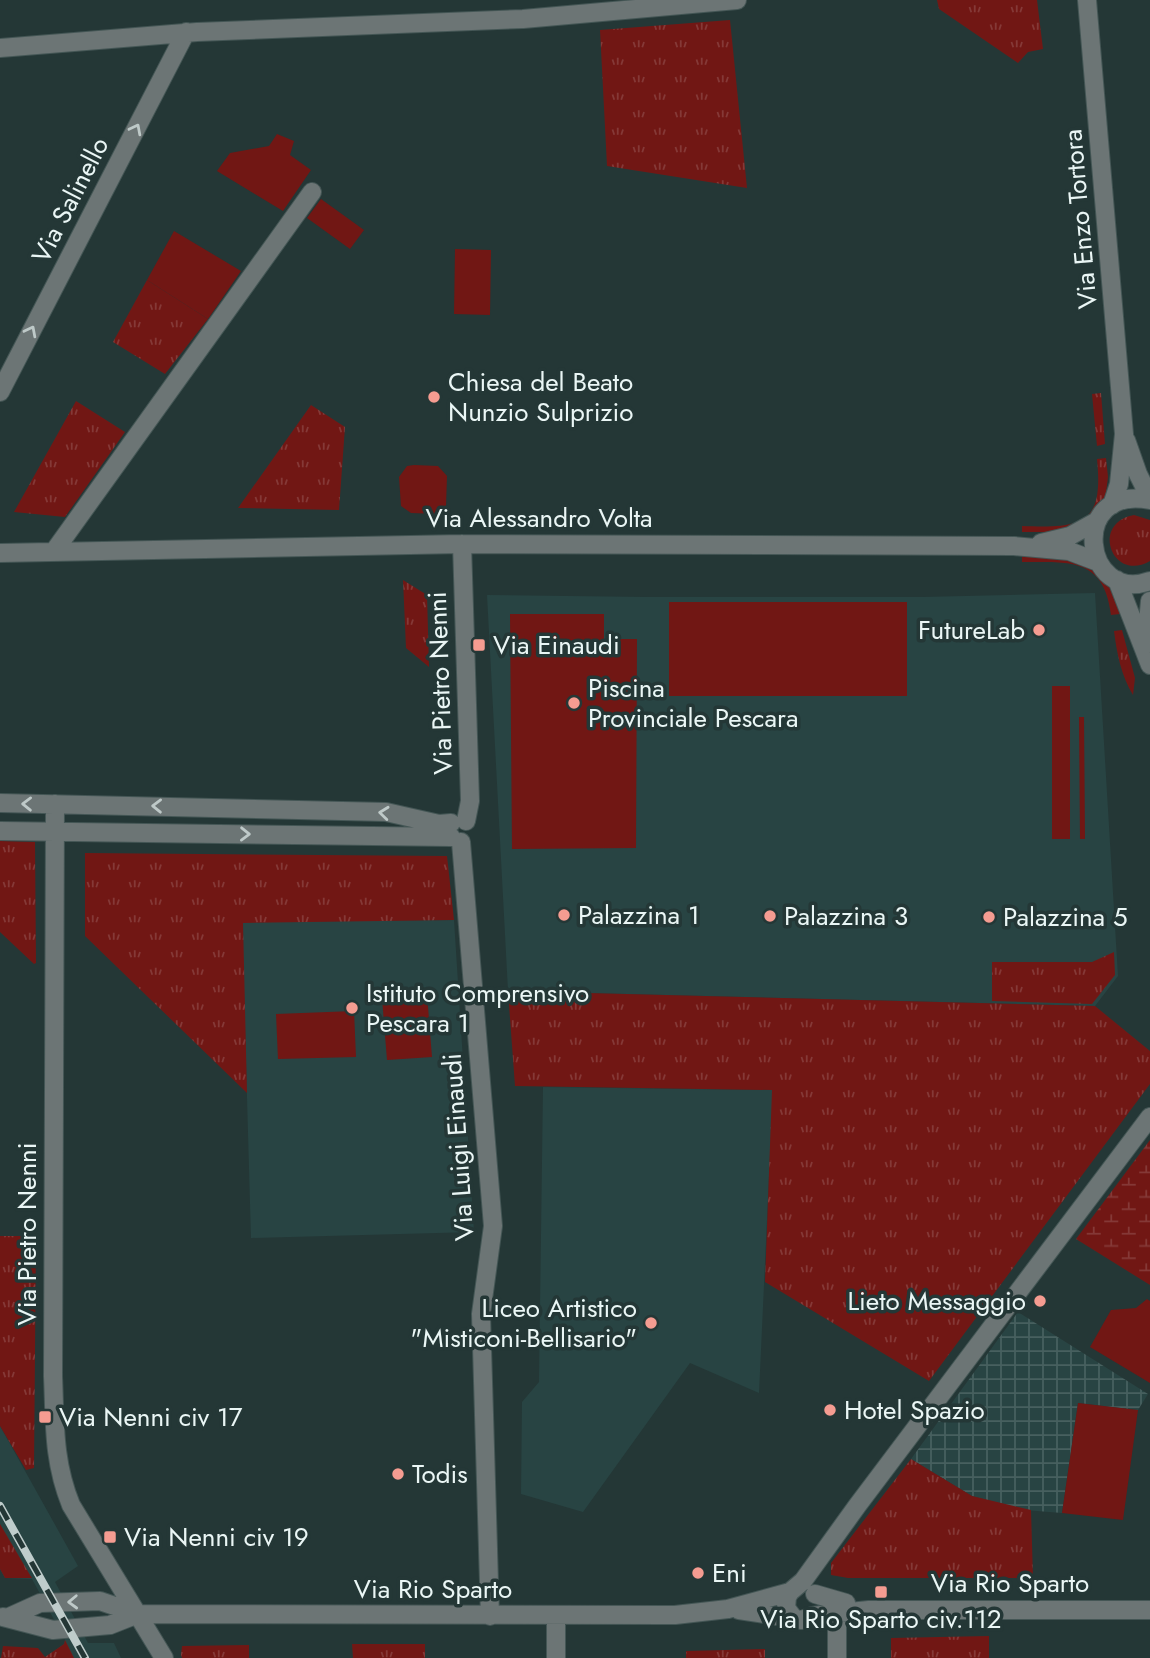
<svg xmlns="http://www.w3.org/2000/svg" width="1150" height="1658" font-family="Jost,sans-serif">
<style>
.built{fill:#284443}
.industrial{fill:url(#industrial-grid)}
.grass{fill:url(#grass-tufts)}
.wetland{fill:url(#wetland-marsh)}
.garden{fill:#711714}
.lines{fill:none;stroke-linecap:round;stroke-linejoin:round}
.minor-casing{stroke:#445655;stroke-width:20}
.minor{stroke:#6c7575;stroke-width:18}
.rail-casing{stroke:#bfcccb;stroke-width:8}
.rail{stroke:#243736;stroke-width:5;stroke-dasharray:16;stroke-linecap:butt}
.oneway{stroke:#bec9c8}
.poi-dot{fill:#f59c91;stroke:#243736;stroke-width:2.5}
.labels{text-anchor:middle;stroke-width:7;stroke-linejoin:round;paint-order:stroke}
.street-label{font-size:26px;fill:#eaf6f5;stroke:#243736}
.poi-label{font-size:26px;fill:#eaf6f5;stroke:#243736;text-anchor:start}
</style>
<defs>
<pattern id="industrial-grid" width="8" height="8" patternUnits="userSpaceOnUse" patternTransform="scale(1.75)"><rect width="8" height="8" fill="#284443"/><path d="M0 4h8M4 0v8" fill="none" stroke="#47605f"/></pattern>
<pattern id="grass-tufts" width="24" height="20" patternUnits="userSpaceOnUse" patternTransform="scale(1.75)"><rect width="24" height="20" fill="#711714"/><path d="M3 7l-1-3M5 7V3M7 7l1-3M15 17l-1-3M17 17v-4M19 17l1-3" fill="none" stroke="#853937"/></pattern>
<pattern id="wetland-marsh" width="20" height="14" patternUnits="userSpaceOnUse" patternTransform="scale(1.75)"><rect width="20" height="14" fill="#711714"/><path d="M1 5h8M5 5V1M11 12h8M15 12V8" fill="none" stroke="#853937"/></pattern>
</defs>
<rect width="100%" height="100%" fill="#243736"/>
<path class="built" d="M1095,593L1118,976L1095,1006L508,991L487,595L648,597H922Z
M454,920L474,1232L251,1238L242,922Z
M543,1087L773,1090L759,1393L690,1363L583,1512L521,1494L522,1402L539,1382Z
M0,1426L78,1566L55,1582L88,1643H114L121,1658H44L64,1644L65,1640L32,1579L5,1578L0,1569Z"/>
<path class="industrial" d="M1018,1312L1148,1394L1138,1410L1078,1403L1062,1513L1025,1510L972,1496L911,1459Z"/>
<path class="grass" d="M937,0H1037L1043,49L1028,52L1018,63L939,9Z
M730,20L747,188L607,166L600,30Z
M147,280L208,319L165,374L113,342Z
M1101,393L1105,444L1097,446L1092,394Z
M76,401L125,432L65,517L14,512Z
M311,405L345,427L339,510L238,508Z
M1106,458L1108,477L1105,500L1094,515L1062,532H1022V526C1081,528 1104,526 1097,459Z
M1134,515L1150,520V561C1112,583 1090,523 1134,515Z
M1022,556C1072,556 1108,556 1120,614L1111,615C1104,557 1069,562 1022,562Z
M403,580L427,595L429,667L406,648Z
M1122,630L1135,678L1133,695C1121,675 1117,654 1114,631Z
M0,841L35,842L36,963L34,964L0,932Z
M85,853L447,856L454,920L243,923L247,1093L85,936Z
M1114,952L1115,975L1092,1004L992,1001V962H1092Z
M508,991L1095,1006L1150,1051V1084L929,1381L765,1282L772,1090L515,1086Z
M0,1236H36L34,1468L26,1470L0,1426Z
M911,1459L972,1496L1031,1510L1033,1578H848L831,1575V1563Z
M0,1524L30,1575L32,1578H5L0,1569Z
M989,1636V1658H891V1638Z
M65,1640L74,1658H1L3,1646L38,1648L45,1657L64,1644Z
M352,1644H425V1658H353Z
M249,1645V1658H182L181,1655L182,1646Z
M765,1649V1658H686V1651Z"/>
<path class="wetland" d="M1150,1140V1285L1076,1239Z"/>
<path class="garden" d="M277,134L294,141L290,155L311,170L283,211L217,171L230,153L269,146Z
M321,199L364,230L350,249L307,218Z
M174,231L241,271L208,319L147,280Z
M455,249L491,250L490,315L454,314Z
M414,465L438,466L447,476L446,506L438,514L411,513L401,506L399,477L407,466Z
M669,602H907V696H669Z
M510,614H604V639H637L636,848L512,849Z
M1052,686H1070V839H1052Z
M1079,717H1084L1085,839H1080Z
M427,994L432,1057L387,1060L382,998Z
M354,1011L356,1057L278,1059L276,1014Z
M1147,1299L1150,1301V1383L1090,1347L1111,1310L1136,1308Z
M1078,1403L1138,1410L1123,1520L1062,1513Z"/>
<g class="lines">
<defs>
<path id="minor" d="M1087,0L1124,434L1119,484L1112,505
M0,48L197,32L523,19L737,0
M0,392L186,32
M1126,440L1138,474L1150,498
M1150,500C1067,484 1083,605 1150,581
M1041,543L1070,536L1097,521
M462,544L470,801L466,821
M55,550L312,192
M0,553L462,544L1014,546L1069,551L1098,562
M1117,580L1150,665
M1146,644L1150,601
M0,803L386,812L439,824L451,823
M55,804L53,1376C55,1422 53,1461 71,1505L164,1658
M0,831L451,837
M461,842L493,1226L481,1314L490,1616
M815,1594L846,1603
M837,1601V1658
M739,1610L802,1620L812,1616L869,1610H1150
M792,1616L786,1608L787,1597L790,1592L803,1581L857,1506L1150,1117
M3,1617L53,1630L110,1625L138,1614
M9,1617L40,1603L100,1601L138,1614L675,1615L728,1609L790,1592
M556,1658V1616"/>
</defs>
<use href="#minor" class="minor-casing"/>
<use href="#minor" class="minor"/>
<defs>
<path id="rail" d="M0,1506L85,1658"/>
</defs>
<use href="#rail" class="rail-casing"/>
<use href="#rail" class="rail"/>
</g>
<defs><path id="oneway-chevron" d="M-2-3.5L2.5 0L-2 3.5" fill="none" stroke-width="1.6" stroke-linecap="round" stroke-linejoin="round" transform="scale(1.75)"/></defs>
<g class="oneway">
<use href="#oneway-chevron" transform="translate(136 129) rotate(-63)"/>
<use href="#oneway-chevron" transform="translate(31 331) rotate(-63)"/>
<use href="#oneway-chevron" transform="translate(27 804) rotate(-179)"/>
<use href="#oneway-chevron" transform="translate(157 806) rotate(-179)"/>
<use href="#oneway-chevron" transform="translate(384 813) rotate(-174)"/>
<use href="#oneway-chevron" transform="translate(245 834) rotate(1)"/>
<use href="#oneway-chevron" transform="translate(73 1602) rotate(178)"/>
</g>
<g class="poi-dot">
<circle cx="434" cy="397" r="7"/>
<circle cx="1039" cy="630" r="7"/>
<rect x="472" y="638" width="14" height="14" rx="3.5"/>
<circle cx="574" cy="703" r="7"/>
<circle cx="564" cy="915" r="7"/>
<circle cx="770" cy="916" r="7"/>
<circle cx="989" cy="917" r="7"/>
<circle cx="352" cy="1008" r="7"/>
<circle cx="1040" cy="1301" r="7"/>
<circle cx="651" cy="1323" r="7"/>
<circle cx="830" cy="1410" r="7"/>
<rect x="38" y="1410" width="14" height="14" rx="3.5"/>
<circle cx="398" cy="1474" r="7"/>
<rect x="103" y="1530" width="14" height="14" rx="3.5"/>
<circle cx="698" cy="1573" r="7"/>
<rect x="874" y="1585" width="14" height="14" rx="3.5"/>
</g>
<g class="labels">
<g class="street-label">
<text transform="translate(70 200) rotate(-63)" y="9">Via Salinello</text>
<text transform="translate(1080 219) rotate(-95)" y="9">Via Enzo Tortora</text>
<text x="539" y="527">Via Alessandro Volta</text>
<text transform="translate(440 683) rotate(-92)" y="9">Via Pietro Nenni</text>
<text transform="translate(458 1147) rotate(-94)" y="9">Via Luigi Einaudi</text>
<text transform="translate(27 1234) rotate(-90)" y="9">Via Pietro Nenni</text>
<text x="1010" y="1592">Via Rio Sparto</text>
<text x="433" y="1598">Via Rio Sparto</text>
</g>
<g class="poi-label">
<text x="448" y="391">Chiesa del Beato<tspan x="448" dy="30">Nunzio Sulprizio</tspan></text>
<text x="1025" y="639" text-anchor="end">FutureLab</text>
<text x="493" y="654">Via Einaudi</text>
<text x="588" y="697">Piscina<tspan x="588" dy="30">Provinciale Pescara</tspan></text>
<text x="578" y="924">Palazzina 1</text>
<text x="784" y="925">Palazzina 3</text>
<text x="1003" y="926">Palazzina 5</text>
<text x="366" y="1002">Istituto Comprensivo<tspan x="366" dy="30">Pescara 1</tspan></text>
<text x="1026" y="1310" text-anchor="end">Lieto Messaggio</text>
<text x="637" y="1317" text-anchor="end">Liceo Artistico<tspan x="637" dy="30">"Misticoni-Bellisario"</tspan></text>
<text x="844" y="1419">Hotel Spazio</text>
<text x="59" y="1426">Via Nenni civ 17</text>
<text x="412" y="1483">Todis</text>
<text x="124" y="1546">Via Nenni civ 19</text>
<text x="712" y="1582">Eni</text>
<text x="881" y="1628" text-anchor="middle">Via Rio Sparto civ.112</text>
</g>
</g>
</svg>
